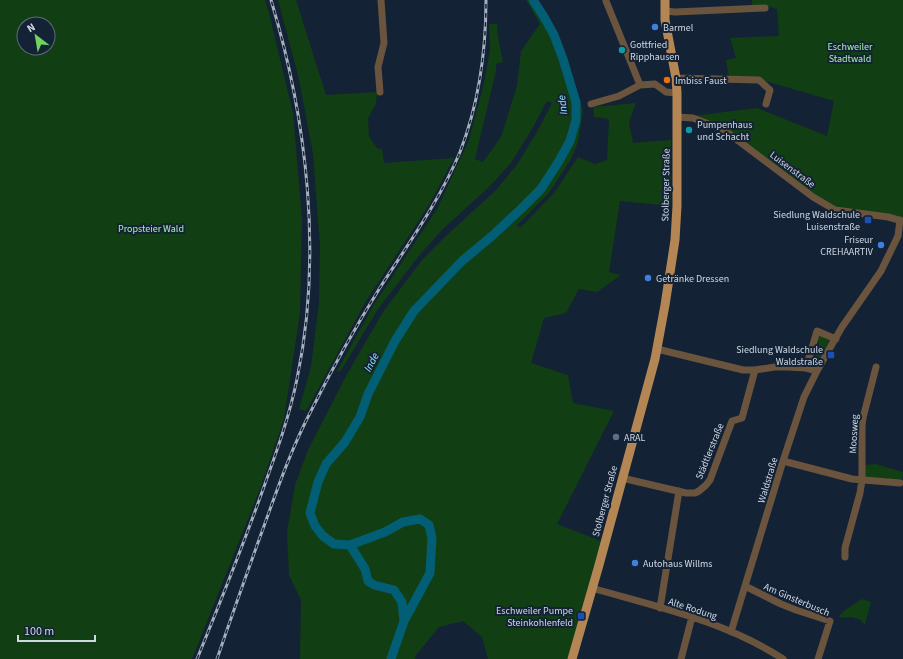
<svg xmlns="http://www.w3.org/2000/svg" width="903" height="659" font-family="'Source Sans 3',sans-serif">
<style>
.green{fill:#113f13;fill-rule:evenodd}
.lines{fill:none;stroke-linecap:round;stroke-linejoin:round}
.river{stroke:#025e75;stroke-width:9}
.minor{stroke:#6a543d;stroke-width:7}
.major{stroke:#b48654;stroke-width:9}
.rail-casing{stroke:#a6b1bf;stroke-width:3}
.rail{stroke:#142235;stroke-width:1.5;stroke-dasharray:4.5;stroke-linecap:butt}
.shop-dot{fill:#3f7fe0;stroke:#142235;stroke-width:1.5}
.culture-dot{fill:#0f9aa8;stroke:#142235;stroke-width:1.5}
.food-dot{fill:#e8710a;stroke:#142235;stroke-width:1.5}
.transit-dot{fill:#1a4fb4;stroke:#142235;stroke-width:1.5}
.service-dot{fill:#5c6f8a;stroke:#142235;stroke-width:1.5}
.labels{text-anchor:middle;stroke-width:4;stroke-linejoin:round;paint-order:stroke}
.poi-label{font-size:10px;fill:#ced8e5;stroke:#142235;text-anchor:start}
.park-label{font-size:10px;fill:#a5f4a4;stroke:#142235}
.street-label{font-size:10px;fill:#ced8e5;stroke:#142235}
.water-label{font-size:11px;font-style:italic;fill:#98e0f9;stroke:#142235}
</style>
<rect width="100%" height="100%" fill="#142235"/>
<path class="green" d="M0,0H265L268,9L293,113L302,220L300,313L284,419L260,489L192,659H0ZM24,24H48V48H24Z
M278,0H296L326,95L377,92L376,104L368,118L369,137L377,148L382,149L384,163L454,158L429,205L366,301L306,411L299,409L311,367L319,303L320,246L313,154L299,79Z
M526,0H536L556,34L567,58L583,111L578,142L571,159L549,193L516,226L521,227L555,192L578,157L595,164L607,160L609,120L604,118L594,117L593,107L636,103L629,122L633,143L671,140V206L620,201L609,272L621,275L597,292L579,289L566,313L544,318L531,363L568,375L573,403L614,411L557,524L601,541L568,659H488L482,637L463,621L439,627L416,655L415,659H300L301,600L289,575L287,532L295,485L308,450L346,376L383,312L422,260L446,236L495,191L516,166L537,132L552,103L547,101L532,129L511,163L490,186L442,230L418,257L378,309L340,372L337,371L373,306L437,209L469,140L484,83L490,50L489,24H497L498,37L503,62L496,64V71L475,159L483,162L501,137L517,86L521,51L540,24Z
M752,0H903V217L836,209L798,183L725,127L693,116L757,108L827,136L834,101L759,79L729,77L726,60L736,58L730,38L779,36L777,9L763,5L752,6Z
M821,335L830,341L813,368L810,367V360L813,362L819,343L816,339L817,336Z
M876,464L903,472L902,481L865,478V465Z
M862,599L871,602L865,625L862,622L861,620L852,617L840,618L839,616L844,611Z"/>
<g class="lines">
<path class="river" d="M350,545L365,569L368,581L374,585L394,590L402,602L404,621
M391,659L404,621L430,573L432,538L429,525L420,519L403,522L385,532L350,545L334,544L323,536L315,526L310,513L318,482L326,464L345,442L360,417L368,394L395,341L414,311L462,261L492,236L521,209L541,189L559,161L570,141L576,120V102L572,89L563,59L554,35L544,17L533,0"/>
<path class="minor" d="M606,1L640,85
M665,11L675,12L765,8
M676,78L759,80L770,90L766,104
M380,92L378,67L384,43L381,0
M591,104L619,96L640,85L655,84L666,92L677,93
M677,117L693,118L724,130L813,197L835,210L888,217L903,221
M657,349L743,370H755L775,367H788L806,368L817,371
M806,368L817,331L836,339
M783,461L852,479L900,483
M622,478L686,493H695L699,491L706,485L710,480L732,421L742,418L755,370
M845,557V548L860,493L862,480V426L863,418L876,367
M745,586L781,604L796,610L830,621L818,659
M592,588C657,607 725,621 783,659
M660,608L679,491
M731,632L783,461L804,397L817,371L827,353L842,327L881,271L898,236L900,220
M681,659L692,617"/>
<path class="major" d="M572,659L599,565L655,359L665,305L675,240L677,206V93L676,78L665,20V0"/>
<defs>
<path id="rail" d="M197,659C218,608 238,558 257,506C272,464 288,423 297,379C323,256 307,119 271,0
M217,659C232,615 248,570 264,526C278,487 292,447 312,409C333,367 356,326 381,286C409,243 440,200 460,152C479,103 486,52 486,0"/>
</defs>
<use href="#rail" class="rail-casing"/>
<use href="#rail" class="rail"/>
</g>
<g class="shop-dot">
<circle cx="655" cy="27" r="4"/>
<circle cx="881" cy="245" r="4"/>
<circle cx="648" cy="278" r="4"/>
<circle cx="635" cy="563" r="4"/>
</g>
<g class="culture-dot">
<circle cx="622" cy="50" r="4"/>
<circle cx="689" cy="130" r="4"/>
</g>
<circle class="food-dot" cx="667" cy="80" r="4"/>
<g class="transit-dot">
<rect x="864" y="216" width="8" height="8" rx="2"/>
<rect x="827" y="351" width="8" height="8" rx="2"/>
<rect x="577" y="612" width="8" height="8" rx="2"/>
</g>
<circle class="service-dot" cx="616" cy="437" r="4"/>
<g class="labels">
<g class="poi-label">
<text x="663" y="31">Barmel</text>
<text x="630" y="48">Gottfried<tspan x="630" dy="12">Ripphausen</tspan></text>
<text x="675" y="84">Imbiss Faust</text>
<text x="697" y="128">Pumpenhaus<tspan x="697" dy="12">und Schacht</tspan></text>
<text x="860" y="218" text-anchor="end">Siedlung Waldschule<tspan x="860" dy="12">Luisenstraße</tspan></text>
<text x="873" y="243" text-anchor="end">Friseur<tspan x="873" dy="12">CREHAARTIV</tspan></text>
<text x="656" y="282">Getränke Dressen</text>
<text x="823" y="353" text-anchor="end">Siedlung Waldschule<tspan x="823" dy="12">Waldstraße</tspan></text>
<text x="624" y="441">ARAL</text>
<text x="643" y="567">Autohaus Willms</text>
<text x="573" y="614" text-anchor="end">Eschweiler Pumpe<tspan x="573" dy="12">Steinkohlenfeld</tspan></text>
</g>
<g class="park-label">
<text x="850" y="50">Eschweiler<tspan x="850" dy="12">Stadtwald</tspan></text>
<text x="151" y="232">Propsteier Wald</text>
</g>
<g class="street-label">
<text transform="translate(793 169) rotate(37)" y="4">Luisenstraße</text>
<text transform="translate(665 185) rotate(-89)" y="4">Stolberger Straße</text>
<text transform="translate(853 434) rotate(-87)" y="4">Moosweg</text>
<text transform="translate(709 451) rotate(-68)" y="4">Städtlerstraße</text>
<text transform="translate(767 480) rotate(-73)" y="4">Waldstraße</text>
<text transform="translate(604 501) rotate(-75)" y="4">Stolberger Straße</text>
<text transform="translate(797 599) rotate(23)" y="4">Am Ginsterbusch</text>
<text transform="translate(693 608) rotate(18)" y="4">Alte Rodung</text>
</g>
<g class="water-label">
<text transform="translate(562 105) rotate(-97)" y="4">Inde</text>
<text transform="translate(371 362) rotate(-63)" y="4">Inde</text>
</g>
</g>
<g transform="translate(36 36) rotate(329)"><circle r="19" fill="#142235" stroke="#5e6b7b"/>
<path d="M0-3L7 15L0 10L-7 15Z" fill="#70d35f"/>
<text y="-6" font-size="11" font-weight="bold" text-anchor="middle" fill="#ced8e5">N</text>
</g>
<path d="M18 635v6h77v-6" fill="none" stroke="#ced8e5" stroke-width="2"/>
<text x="24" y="635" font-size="12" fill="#ced8e5" stroke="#142235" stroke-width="3" paint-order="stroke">100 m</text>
</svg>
